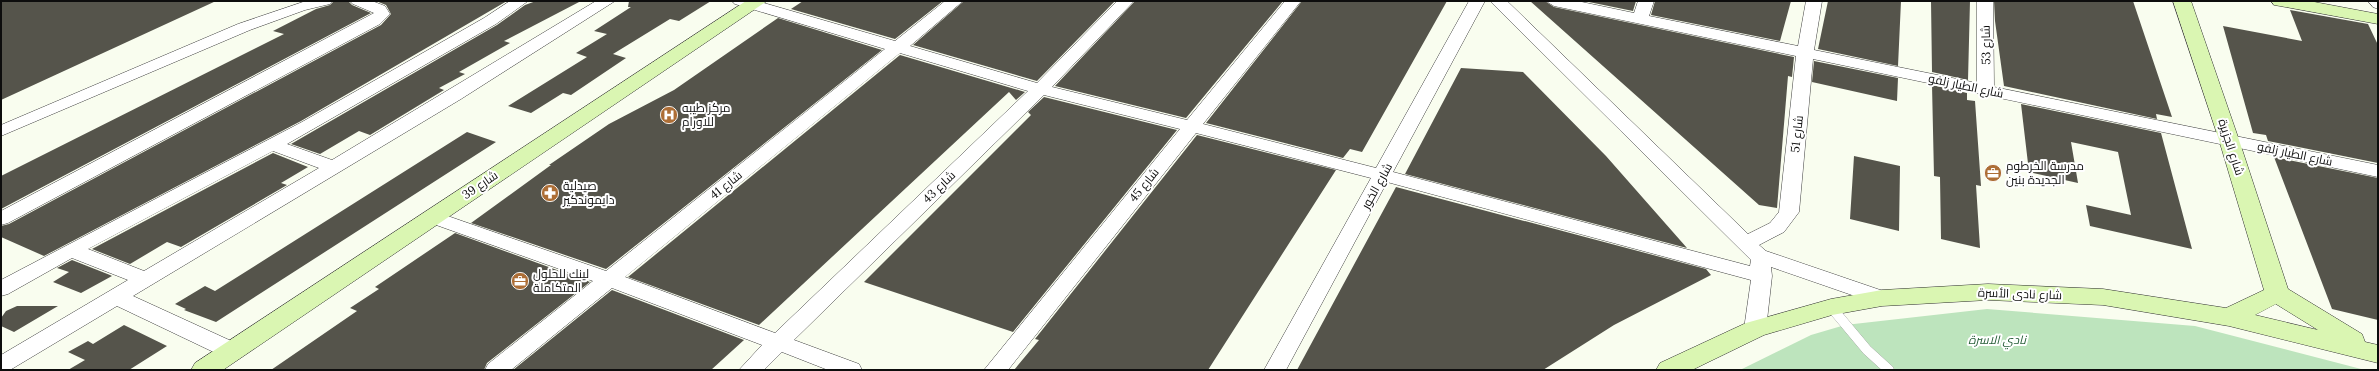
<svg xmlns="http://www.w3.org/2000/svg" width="2379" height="371" font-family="Lora,Cairo,serif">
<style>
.green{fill:#bde4bd}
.building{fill:#55544b}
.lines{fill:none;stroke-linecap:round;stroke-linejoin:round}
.lane-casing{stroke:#404040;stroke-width:10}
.street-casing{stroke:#404040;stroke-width:1}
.secondary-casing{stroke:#2f2f2f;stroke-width:1}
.lane{stroke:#fff;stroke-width:10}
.street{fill:#fff;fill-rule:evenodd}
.secondary{fill:#daf6b2;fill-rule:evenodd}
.labels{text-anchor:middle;stroke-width:4;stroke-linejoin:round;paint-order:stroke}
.street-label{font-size:12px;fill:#0d0d0d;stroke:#fff}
.poi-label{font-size:12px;fill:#0d0d0d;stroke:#fff;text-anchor:start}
.park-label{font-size:12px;font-style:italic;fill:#255d37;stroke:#fff}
</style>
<rect width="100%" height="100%" fill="#f9fdef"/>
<path class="green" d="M1987,309L2195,326L2365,370H1740L1811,335L1845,325Z"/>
<path class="building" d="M1,1H216L1,100Z
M334,1H348L352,5L371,13L1,209V176L284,34L273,31L316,9L330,5Z
M376,1H507L301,121L44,256L1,237V226L9,224L381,25L391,14L386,5Z
M536,1H581L504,41L510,43L459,72L465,74L439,88L444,90L370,135L359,131L320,154L291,144L497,25L525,5Z
M629,1H711L679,21L670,19L613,54L626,58L571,95L563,93L531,113L508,106L587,57L576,53L607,34L594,31L631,7H628Z
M803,1H943L895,39L791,9Z
M964,1H1115L1037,81L913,45Z
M1135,1H1283L1186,118L1055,86Z
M1302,1H1447L1362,152L1350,149L1343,158L1206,123Z
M1530,1H1545L1554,7L1794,57L1792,77L1788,76L1777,208L1759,205Z
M1584,1H1636L1633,11Z
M1655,1H1791L1780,41L1651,15Z
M1828,1H1901L1898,66L1818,49Z
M1931,1H1970L1968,80L1932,72Z
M1994,1H2133L2172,117L2156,114L2157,119L2004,86L1995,21Z
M2290,10L2368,24L2378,45V163L2268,141L2266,135L2253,133L2223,26L2302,41Z
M778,18L882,50L606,269L471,223L551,165H549L609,124L674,90Z
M900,55L1025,92L1016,100L1009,92L759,325L628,277Z
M1814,61L1898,78L1897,101L1812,82Z
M1461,68L1523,72L1606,156L1687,248L1405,174Z
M1932,85L1967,93V100L1975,101L1981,186L1976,185L1980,248L1941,239L1940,177L1934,176Z
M1044,97L1177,130L1013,332L864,282L1031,115L1028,112Z
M2021,104L2161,133L2192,249L2090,226L2086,205L2131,215L2118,152L2071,142L2078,183L2029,172Z
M467,132L496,142L216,322L184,310L186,309L175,304L205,286L215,291Z
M1197,135L1336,170L1208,370H1014L1039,340L1035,339Z
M273,153L308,167L281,183L287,185L181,247L167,242L130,264L92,249Z
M1854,156L1900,166L1899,231L1850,219Z
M2274,157L2378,178V320L2332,309Z
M1396,187L1706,269L1711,275L1614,325L1543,370H1297Z
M455,233L590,282L487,363L484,370H271L357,311L350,308L379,289L375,287Z
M72,260L110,275L112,276L81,293L53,282L69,272L57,268Z
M612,290L744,340L711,370H513Z
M17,306H58L14,332L1,326V318L6,311Z
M124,325L167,346L129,370H68L85,360L68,352L88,341L93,344Z"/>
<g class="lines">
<defs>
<path id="lane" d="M1831,307L1867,350L1889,370"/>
<path id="street" d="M306,1H333L330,4L305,10L250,30L1,136V125L238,24Z
M350,1H372L385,6L390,14L380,24L8,223L1,225V211L374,13L353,4Z
M510,1H528L496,24L287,144L332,160L596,1H615L461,99L133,296L240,345L243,351L240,357L232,359L224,357L117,306L10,370H1V355L128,280L72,258L8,294L1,296V280L302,122L484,18ZM273,151L319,168L144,271L88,249Z
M732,1H757L895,41L945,1H963L910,46L1037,83L1117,1H1134L1052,87L1187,120L1285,1H1301L1203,124L1376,168L1469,1H1485L1393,172L1750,266L1751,260L1490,1H1507L1748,234L1770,223L1779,212L1796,56L1554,6L1546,1H1577L1634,13L1638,1H1654L1649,16L1798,46L1806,1H1822L1814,50L1977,83V1H1993L1994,87L2378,165V177L1813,59L1799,212L1784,232L1759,245L1766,251L1889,293L1893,298L1889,303L1882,305L1875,303L1771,267L1772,276L1766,329L1763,334L1755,337L1747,334L1744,329L1751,280L1387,182L1286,370H1264L1371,178L1196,133L1008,370H984L1180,129L1044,95L794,340L859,364L862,370H828L782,352L764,370H739L762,345L612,288L511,370H485L488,364L593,281L425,221L422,217L425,213L432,211L439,213L606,271L885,49L735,4ZM900,53L1028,91L775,333L625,277Z
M2368,1H2378V9L2373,7Z"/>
<path id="secondary" d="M746,1H767L223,370H191L195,363Z
M2173,1H2191L2239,140L2288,289L2362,334L2365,342L2378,345V363L2229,326L2103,305L1988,300L1882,306L1832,315L1764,335L1692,370H1656L1660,363L1746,323L1831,299L1882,290L1988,284L2103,289L2226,308L2264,290L2219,140ZM2276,304L2318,330L2255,315Z
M2271,1H2309L2378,14V24L2280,6L2274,5Z"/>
</defs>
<use href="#lane" class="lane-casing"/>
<use href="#street" class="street-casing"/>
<use href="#secondary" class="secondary-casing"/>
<use href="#lane" class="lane"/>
<use href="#street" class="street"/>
<use href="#secondary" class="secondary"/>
</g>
<defs>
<symbol id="hospital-disc" viewBox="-11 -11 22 22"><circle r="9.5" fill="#ad6e36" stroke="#fff"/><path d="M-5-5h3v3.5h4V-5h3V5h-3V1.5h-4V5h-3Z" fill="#fff"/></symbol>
<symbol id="office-disc" viewBox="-11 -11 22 22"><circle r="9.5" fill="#ad6e36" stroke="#fff"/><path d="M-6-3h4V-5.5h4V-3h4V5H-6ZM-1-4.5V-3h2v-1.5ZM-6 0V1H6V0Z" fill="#fff"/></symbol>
<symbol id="pharmacy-disc" viewBox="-11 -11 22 22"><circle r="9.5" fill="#ad6e36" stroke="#fff"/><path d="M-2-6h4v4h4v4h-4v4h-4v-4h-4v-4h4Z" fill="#fff"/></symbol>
</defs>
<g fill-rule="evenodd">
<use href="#hospital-disc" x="659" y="105" width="20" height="20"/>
<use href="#office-disc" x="1983" y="163" width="20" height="20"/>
<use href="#pharmacy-disc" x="540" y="183" width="20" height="20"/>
<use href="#office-disc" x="510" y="271" width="20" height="20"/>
</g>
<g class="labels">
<g class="street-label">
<text transform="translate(1986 45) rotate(-91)" y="4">شارع 53</text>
<text transform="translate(1966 86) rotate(12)" y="4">شارع الطيار زلفو</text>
<text transform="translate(1797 134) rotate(-84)" y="4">شارع 51</text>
<text transform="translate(2231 147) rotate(72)" y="4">شارع الجزيرة</text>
<text transform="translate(2295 154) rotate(12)" y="4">شارع الطيار زلفو</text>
<text transform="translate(480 185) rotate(-34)" y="4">شارع 39</text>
<text transform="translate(726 185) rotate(-39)" y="4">شارع 41</text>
<text transform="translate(1144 185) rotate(-51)" y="4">شارع 45</text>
<text transform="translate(1377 186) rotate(-61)" y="4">شارع الخور</text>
<text transform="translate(939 187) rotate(-44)" y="4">شارع 43</text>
<text transform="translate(2020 294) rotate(2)" y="4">شارع نادى الأسرة</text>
</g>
<g class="poi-label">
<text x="682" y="112">مركز طيبه<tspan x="682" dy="14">للاورام</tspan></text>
<text x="2006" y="170">مدرسة الخرطوم<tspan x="2006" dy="14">الجديدة بنين</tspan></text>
<text x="563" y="190">صيدلية<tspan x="563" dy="14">دايموندكير</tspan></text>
<text x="533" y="278">لينك للحلول<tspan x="533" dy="14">المتكاملة</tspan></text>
</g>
<g class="park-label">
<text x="1997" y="344">نادي الاسرة</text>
</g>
</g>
<rect width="2379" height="371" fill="none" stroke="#0d0d0d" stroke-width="4"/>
</svg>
